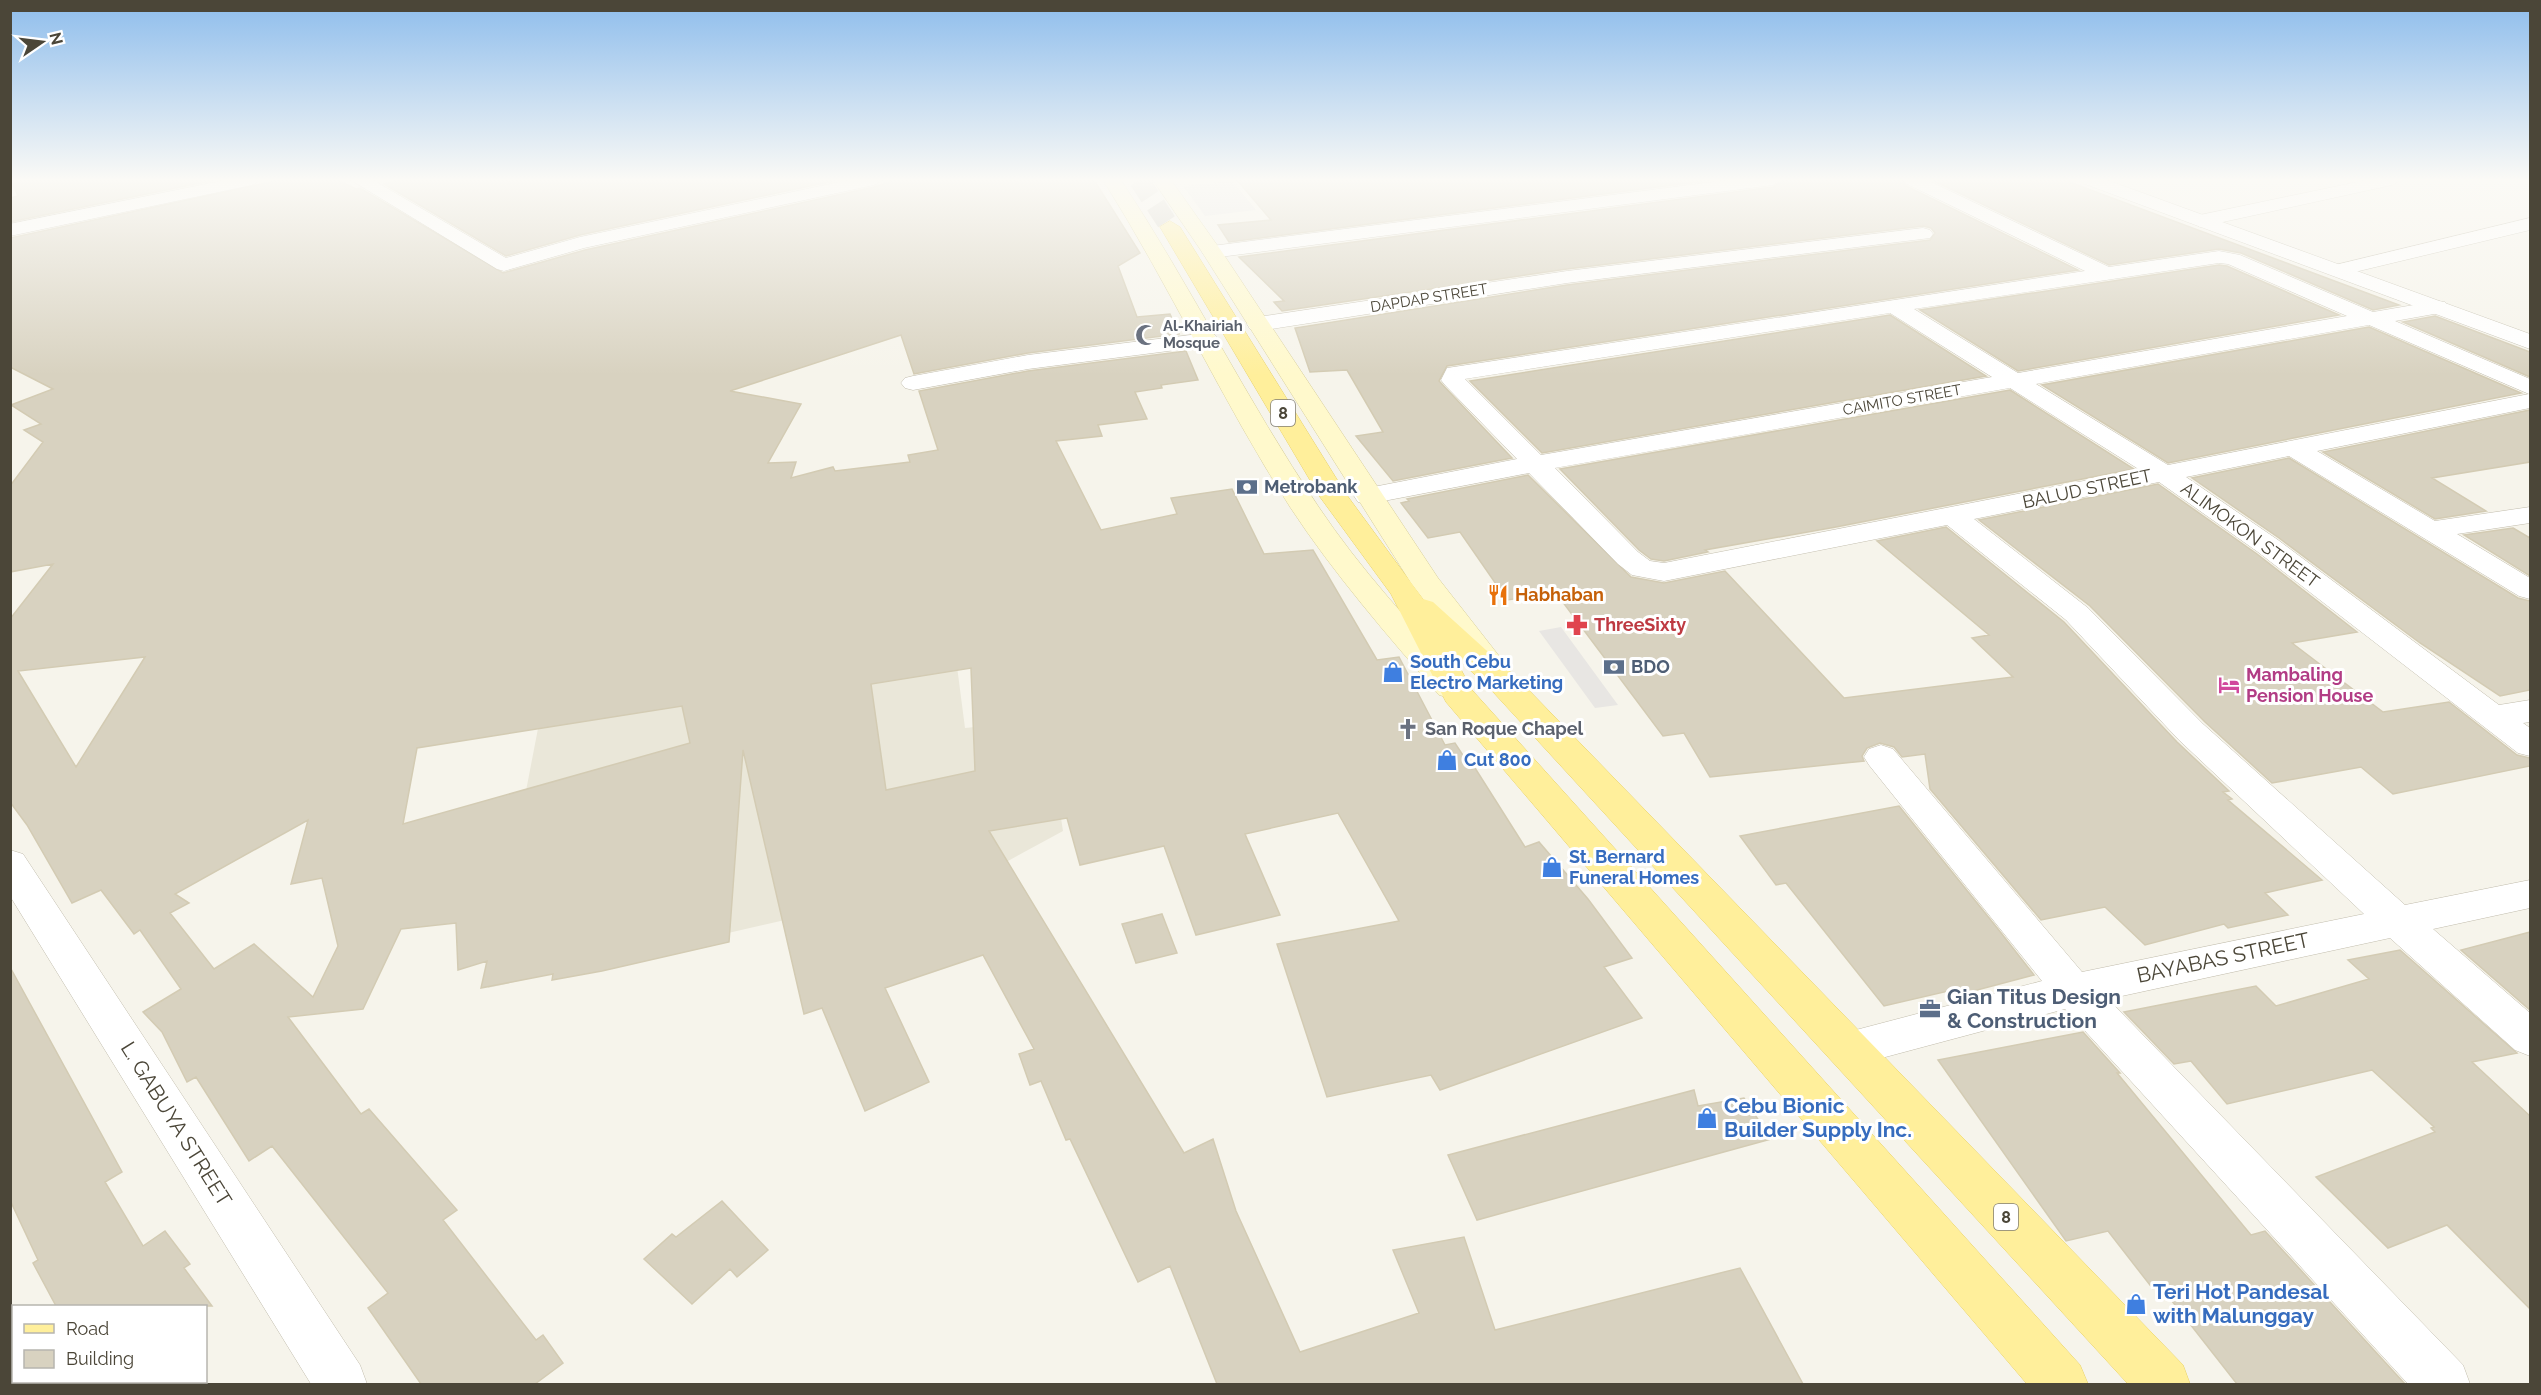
<svg xmlns="http://www.w3.org/2000/svg" width="2541" height="1395" font-family="Raleway,sans-serif">
<style>
.residential{fill:#eae7d9}
.parking{fill:#e8e6e3}
.building{fill:#d8d2c0;stroke:#d3cbb3;stroke-width:1.5;fill-rule:evenodd}
.lines{fill:none;stroke-linecap:round;stroke-linejoin:round}
.primary-tunnel{stroke:#d4d1c7;stroke-width:20;stroke-dasharray:20 10;stroke-linecap:butt}
.minor-casing{stroke:#c2bdad;stroke-width:1}
.tertiary-casing{stroke:#c2bdad;stroke-width:1}
.secondary-casing{stroke:#d7ce9a;stroke-width:1}
.primary-casing{stroke:#e8d167;stroke-width:1}
.minor{fill:#fff;fill-rule:evenodd}
.tertiary{fill:#fff;fill-rule:evenodd}
.secondary{fill:#fff9cc;fill-rule:evenodd}
.primary{fill:#ffef9b;fill-rule:evenodd}
.labels{text-anchor:middle;stroke-width:6;stroke-linejoin:round;paint-order:stroke}
.far-street-label{font-size:15px;fill:#4b4638;stroke:#fff}
.far-worship-label{font-size:15px;font-weight:bold;fill:#5b616d;stroke:#fff;text-anchor:start}
.shield{fill:#fff;stroke:#817e74;stroke-width:1.5}
.shield-label{font-size:16px;font-weight:bold;fill:#4b4638}
.service-label{font-size:18px;font-weight:bold;fill:#4e5e75;stroke:#fff;text-anchor:start}
.street-label{font-size:18px;fill:#4b4638;stroke:#fff}
.food-label{font-size:18px;font-weight:bold;fill:#c56008;stroke:#fff;text-anchor:start}
.health-label{font-size:18px;font-weight:bold;fill:#be3a42;stroke:#fff;text-anchor:start}
.shop-label{font-size:18px;font-weight:bold;fill:#366cbe;stroke:#fff;text-anchor:start}
.hotel-label{font-size:18px;font-weight:bold;fill:#b23c85;stroke:#fff;text-anchor:start}
.worship-label{font-size:18px;font-weight:bold;fill:#5b616d;stroke:#fff;text-anchor:start}
.near-street-label{font-size:21px;fill:#4b4638;stroke:#fff}
.near-service-label{font-size:21px;font-weight:bold;fill:#4e5e75;stroke:#fff;text-anchor:start}
.near-shop-label{font-size:21px;font-weight:bold;fill:#366cbe;stroke:#fff;text-anchor:start}
</style>
<rect width="100%" height="100%" fill="#f6f4eb"/>
<path class="residential" d="M955,651L965,728L1046,720L1063,831L982,875L488,988L541,713Z"/>
<path class="parking" d="M1232,181L1256,210L1205,216L1183,186Z
M1561,627L1618,705L1595,708L1539,631Z"/>
<path class="building" d="M11,180H215L10,222V198L18,196Z
M280,180H338L356,189L360,188L503,273L585,250L874,187L895,180H1094L1140,253L1118,266L1137,317L1170,314L1179,334L1028,353L914,374L901,335L730,391L801,404L768,463L796,462L791,478L833,467L835,471L910,462L908,455L938,450L919,391L1028,371L1186,351L1198,380L1161,385L1162,388L1135,392L1147,419L1098,425L1102,436L1056,441L1101,530L1177,514L1171,498L1232,489L1264,554L1313,550L1377,660L1399,657L1445,745L1455,743L1472,769L1475,768L1525,847L1539,842L1588,899L1632,958L1604,967L1642,1018L1440,1090L1431,1075L1327,1097L1277,944L1399,921L1338,813L1245,834L1280,915L1196,935L1164,846L1080,865L1067,818L989,831L1184,1153L1213,1139L1236,1211L1300,1352L1419,1313L1393,1250L1464,1237L1495,1330L1740,1268L1803,1384H1217L1170,1266L1138,1282L1070,1139L1066,1140L1041,1081L1030,1085L1019,1054L1034,1049L983,955L885,988L929,1082L865,1111L822,1008L804,1014L743,750L729,942L602,971L552,980L553,974L481,988L487,961L458,970L456,923L401,929L363,1009L288,1017L361,1114L369,1109L457,1210L443,1220L536,1340L543,1335L563,1363L535,1384H421L368,1308L388,1293L272,1146L249,1161L196,1077L187,1082L162,1032L143,1012L181,989L140,930L134,934L101,890L72,903L27,825L10,802V619L53,564L10,572V486L43,442L24,430L41,424L11,405L53,389L10,367V238ZM145,657L76,767L18,671ZM971,668L975,771L886,790L871,684ZM682,706L690,743L403,824L417,748ZM308,820L291,884L322,878L338,946L313,997L254,944L214,969L170,913L189,903L175,894Z
M401,180H838L580,235L506,256L384,184Z
M1237,180H1712L1229,242L1218,225L1271,220Z
M1784,180H1902L1906,186L2078,270L1447,366L1439,381L1512,458L1393,481L1356,436L1383,432L1347,370L1310,372L1295,328L1567,285L1930,240L1935,233L1931,228L1923,226L1567,269L1282,311L1274,302L1284,301L1239,257L1773,187Z
M1932,180H2064L2399,305L2373,310L2241,253L2219,249L2109,265Z
M2219,265L2227,266L2339,315L2018,371L1920,310Z
M1890,315L1986,376L1542,453L1470,381Z
M2435,316L2530,352V377L2403,322Z
M2369,327L2521,393L2168,463L2042,385Z
M2010,390L2134,469L1836,527L1705,550L1708,552L1664,561L1651,559L1639,550L1560,469Z
M2530,410V462L2432,478L2486,511L2435,519L2323,452Z
M2289,458L2518,598L2530,601V690L2500,696L2420,643L2279,538L2192,478Z
M1528,475L1631,577L1664,583L1725,571L1844,698L2013,677L1972,638L1989,635L1877,541L1946,527L2064,622L2177,742L2229,791L2223,792L2232,799L2228,800L2322,880L2265,893L2288,915L2228,928L2224,924L2145,945L2105,907L2041,920L1930,789L1925,754L1902,757L1894,747L1880,743L1867,748L1862,756L1864,761L1710,777L1684,733L1663,736L1556,593L1507,600L1460,532L1428,538L1401,503L1409,501L1407,499Z
M2158,484L2257,554L2357,632L2292,643L2383,712L2449,702L2517,755L2530,758V766L2393,794L2361,767L2272,783L2205,722L2090,606L1979,520Z
M2513,528L2530,538V576L2464,535Z
M1899,806L1998,929L2034,975L1966,993L1961,988L1884,1006L1786,883L1776,885L1740,836Z
M1162,914L1177,953L1136,963L1122,924Z
M2530,932V1010L2461,950Z
M2400,950L2517,1053L2472,1062L2530,1116V1309L2447,1225L2388,1248L2316,1177L2435,1132L2431,1128L2434,1127L2372,1070L2227,1104L2191,1061L2174,1064L2124,1012L2256,986L2276,1006L2369,979L2348,960Z
M10,967L122,1172L105,1182L143,1246L165,1231L190,1264L184,1268L212,1306H56L33,1263L38,1260L10,1200Z
M2083,1032L2120,1073H2117L2251,1235L2265,1231L2405,1384H2237L2161,1287L2153,1289L2108,1231L2066,1241L1938,1060Z
M1694,1090L1698,1106L1744,1098L1771,1139L1477,1220L1448,1155Z
M722,1201L768,1250L737,1277L730,1269L692,1304L644,1259L672,1234L676,1237Z"/>
<g class="lines">
<path class="primary-tunnel" d="M1139,180L1170,227"/>
<defs>
<path id="minor" d="M351,180H373L506,258L580,237L849,180H883L874,185L584,248L504,271L497,269Z
M1729,180H1782L1773,185L1212,258L1205,256L1202,252L1205,248L1212,246Z
M1904,180H1927L2109,267L2219,251L2240,255L2373,312L2437,301L2445,302L2448,307L2445,312L2395,321L2530,379V408L2317,451L2435,521L2530,507V523L2457,534L2530,578V599L2519,596L2289,456L2186,477L2278,540L2499,705L2530,700V722L2523,723L2530,728V756L2518,753L2258,552L2159,482L1974,519L2088,608L2203,724L2405,905L2530,880V908L2433,929L2530,1013V1056L2515,1050L2390,938L2108,999L2463,1365L2470,1384H2408L2065,1009L1848,1067L1833,1062L1826,1049L1833,1036L2042,981L1869,765L1864,757L1869,749L1881,745L1893,749L2082,972L2364,914L2179,740L2066,620L1947,525L1664,581L1632,575L1618,564L1529,473L1368,504L1358,502L1354,496L1358,490L1368,488L1517,459L1445,385L1441,380L1447,368L2085,271L1907,184ZM2219,263L2228,264L2347,316L2018,373L1914,309ZM1890,313L1992,377L1541,455L1465,379ZM2369,325L2529,394L2168,465L2036,384ZM2010,388L2140,470L1664,563L1650,561L1638,552L1555,468Z
M2367,180H2401L2392,185L2200,227L2191,221L2200,215Z
M2530,218V230L2338,276L2331,274L2328,270L2331,266Z
M1923,228L1930,230L1933,234L1930,238L1567,283L1258,331L1250,329L1247,324L1250,319L1258,317L1567,271Z
M1207,333L1215,335L1218,340L1215,345L1028,369L913,390L905,388L901,383L905,378L913,376L1028,355Z"/>
<path id="tertiary" d="M226,180H261L252,185L10,236V224Z
M2082,180H2107L2530,334V349L2085,184Z
M10,850L23,854L360,1365L367,1384H311L10,896Z"/>
<path id="secondary" d="M1103,180H1121C1191,286 1247,401 1318,506C1360,569 1412,625 1463,681L1467,688L1463,695L1451,698L1439,695C1387,635 1334,574 1290,507C1222,401 1170,286 1103,180Z
M1153,180H1171L1222,252L1438,578L1503,661L1498,668L1487,671L1476,668L1411,583L1202,252Z"/>
<path id="primary" d="M1170,221L1180,227L1346,494L1423,599L1433,602L1518,679L2183,1365L2190,1384H2128L1494,693L1452,653L1472,690L2080,1365L2088,1384H2027L1446,702L1391,594L1320,497L1160,227Z"/>
</defs>
<use href="#minor" class="minor-casing"/>
<use href="#tertiary" class="tertiary-casing"/>
<use href="#secondary" class="secondary-casing"/>
<use href="#primary" class="primary-casing"/>
<use href="#minor" class="minor"/>
<use href="#tertiary" class="tertiary"/>
<use href="#secondary" class="secondary"/>
<use href="#primary" class="primary"/>
</g>
<linearGradient id="sky" x2="0" y2="1"><stop stop-color="#8ebdec"/><stop offset="0.48" stop-color="#fbfaf6"/><stop offset="1" stop-color="#fbfaf6" stop-opacity="0"/></linearGradient>
<rect width="2541" height="375" fill="url(#sky)"/>
<defs>
<symbol id="mosque-bare" viewBox="-9 -9 18 18"><path d="M3.5-4.9A6 6 0 1 0 3.5 4.9A5 5 0 1 1 3.5-4.9Z" fill="#6b7280" stroke="#fff" stroke-width="2.5" paint-order="stroke"/></symbol>
<symbol id="bank-bare" viewBox="-9 -9 18 18"><path d="M-6-4H6V4H-6ZM0-2.3a2.3 2.3 0 1 0 0 4.6a2.3 2.3 0 1 0 0-4.6Z" fill="#5c6f8a" stroke="#fff" stroke-width="2.5" paint-order="stroke"/></symbol>
<symbol id="restaurant-bare" viewBox="-9 -9 18 18"><path d="M-5-6h1v4h1v-4h1v4h1v-4h1v5L-1.5 .5V6h-2V.5L-5-1ZM5-6V6H3V1.5H1.5Q1.5-4 5-6Z" fill="#e8710a" stroke="#fff" stroke-width="2.5" paint-order="stroke"/></symbol>
<symbol id="pharmacy-bare" viewBox="-9 -9 18 18"><path d="M-2-6h4v4h4v4h-4v4h-4v-4h-4v-4h4Z" fill="#e0444e" stroke="#fff" stroke-width="2.5" paint-order="stroke"/></symbol>
<symbol id="shop-bare" viewBox="-9 -9 18 18"><path d="M-5-2.5h2.3a2.7 3.5 0 0 1 5.4 0H5L5.5 6h-11ZM-1.5-2.5h3a1.5 2.3 0 0 0-3 0Z" fill="#3f7fe0" stroke="#fff" stroke-width="2.5" paint-order="stroke"/></symbol>
<symbol id="hotel-bare" viewBox="-9 -9 18 18"><path d="M-6-4.5h1.5V1H6V5H4.5V3h-9V5H-6ZM-4 0a1.8 1.8 0 1 1 3.6 0ZM.5 0V-2.5h3Q6-2.5 6 0Z" fill="#d1479c" stroke="#fff" stroke-width="2.5" paint-order="stroke"/></symbol>
<symbol id="church-bare" viewBox="-9 -9 18 18"><path d="M-1.2-6h2.4v3.5h3.3v2.4h-3.3V6h-2.4V-.1h-3.3v-2.4h3.3Z" fill="#6b7280" stroke="#fff" stroke-width="2.5" paint-order="stroke"/></symbol>
<symbol id="office-bare" viewBox="-9 -9 18 18"><path d="M-6-3h4V-5.5h4V-3h4V5H-6ZM-1-4.5V-3h2v-1.5ZM-6 0V1H6V0Z" fill="#5c6f8a" stroke="#fff" stroke-width="2.5" paint-order="stroke"/></symbol>
</defs>
<g fill-rule="evenodd">
<use href="#mosque-bare" x="1131" y="320" width="30" height="30"/>
<use href="#bank-bare" x="1232" y="472" width="30" height="30"/>
<use href="#restaurant-bare" x="1483" y="580" width="30" height="30"/>
<use href="#pharmacy-bare" x="1562" y="610" width="30" height="30"/>
<use href="#bank-bare" x="1599" y="652" width="30" height="30"/>
<use href="#shop-bare" x="1378" y="657" width="30" height="30"/>
<use href="#hotel-bare" x="2214" y="670" width="30" height="30"/>
<use href="#church-bare" x="1393" y="714" width="30" height="30"/>
<use href="#shop-bare" x="1432" y="745" width="30" height="30"/>
<use href="#shop-bare" x="1537" y="852" width="30" height="30"/>
<use href="#office-bare" x="1915" y="994" width="30" height="30"/>
<use href="#shop-bare" x="1692" y="1103" width="30" height="30"/>
<use href="#shop-bare" x="2121" y="1289" width="30" height="30"/>
</g>
<g class="labels">
<g class="far-street-label">
<text transform="translate(1429 298) rotate(-9)" y="5">DAPDAP STREET</text>
<text transform="translate(1902 400) rotate(-10)" y="5">CAIMITO STREET</text>
</g>
<g class="far-worship-label">
<text x="1163" y="331">Al-Khairiah<tspan x="1163" dy="17">Mosque</tspan></text>
</g>
<g class="shield">
<rect x="1271" y="400" width="24" height="26" rx="4.5"/>
<rect x="1994" y="1204" width="24" height="26" rx="4.5"/>
</g>
<g class="shield-label">
<text x="1283" y="419">8</text>
<text x="2006" y="1223">8</text>
</g>
<g class="service-label">
<text x="1264" y="493">Metrobank</text>
<text x="1631" y="673">BDO</text>
</g>
<g class="street-label">
<text transform="translate(2087 489) rotate(-12)" y="6">BALUD STREET</text>
<text transform="translate(2250 535) rotate(36)" y="6">ALIMOKON STREET</text>
</g>
<g class="food-label">
<text x="1515" y="601">Habhaban</text>
</g>
<g class="health-label">
<text x="1594" y="631">ThreeSixty</text>
</g>
<g class="shop-label">
<text x="1410" y="668">South Cebu<tspan x="1410" dy="21">Electro Marketing</tspan></text>
<text x="1464" y="766">Cut 800</text>
<text x="1569" y="863">St. Bernard<tspan x="1569" dy="21">Funeral Homes</tspan></text>
</g>
<g class="hotel-label">
<text x="2246" y="681">Mambaling<tspan x="2246" dy="21">Pension House</tspan></text>
</g>
<g class="worship-label">
<text x="1425" y="735">San Roque Chapel</text>
</g>
<g class="near-street-label">
<text transform="translate(2223 958) rotate(-12)" y="7">BAYABAS STREET</text>
<text transform="translate(176 1124) rotate(58)" y="7">L. GABUYA STREET</text>
</g>
<g class="near-service-label">
<text x="1947" y="1004">Gian Titus Design<tspan x="1947" dy="24">&amp; Construction</tspan></text>
</g>
<g class="near-shop-label">
<text x="1724" y="1113">Cebu Bionic<tspan x="1724" dy="24">Builder Supply Inc.</tspan></text>
<text x="2153" y="1299">Teri Hot Pandesal<tspan x="2153" dy="24">with Malunggay</tspan></text>
</g>
</g>
<rect width="2541" height="1395" fill="none" stroke="#4b4638" stroke-width="24"/>
<rect x="12" y="1305" width="195" height="78" fill="#ffffff" stroke="#b7b5af" stroke-width="1.5"/>
<rect x="24" y="1324" width="30" height="9" fill="#ffef9b" stroke="#b7b5af" stroke-width="1.5"/>
<text x="66" y="1335" font-size="18" fill="#4b4638">Road</text>
<rect x="24" y="1350" width="30" height="18" fill="#d8d2c0" stroke="#b7b5af" stroke-width="1.5"/>
<text x="66" y="1365" font-size="18" fill="#4b4638">Building</text>
<g transform="translate(42 42) rotate(76)" stroke="#ffffff" stroke-width="4.5" paint-order="stroke">
<path d="M0-4.5L10 22L0 15L-10 22Z" fill="#4b4638"/>
<text y="-9" font-size="16" font-weight="bold" text-anchor="middle" fill="#4b4638">N</text>
</g>
</svg>
